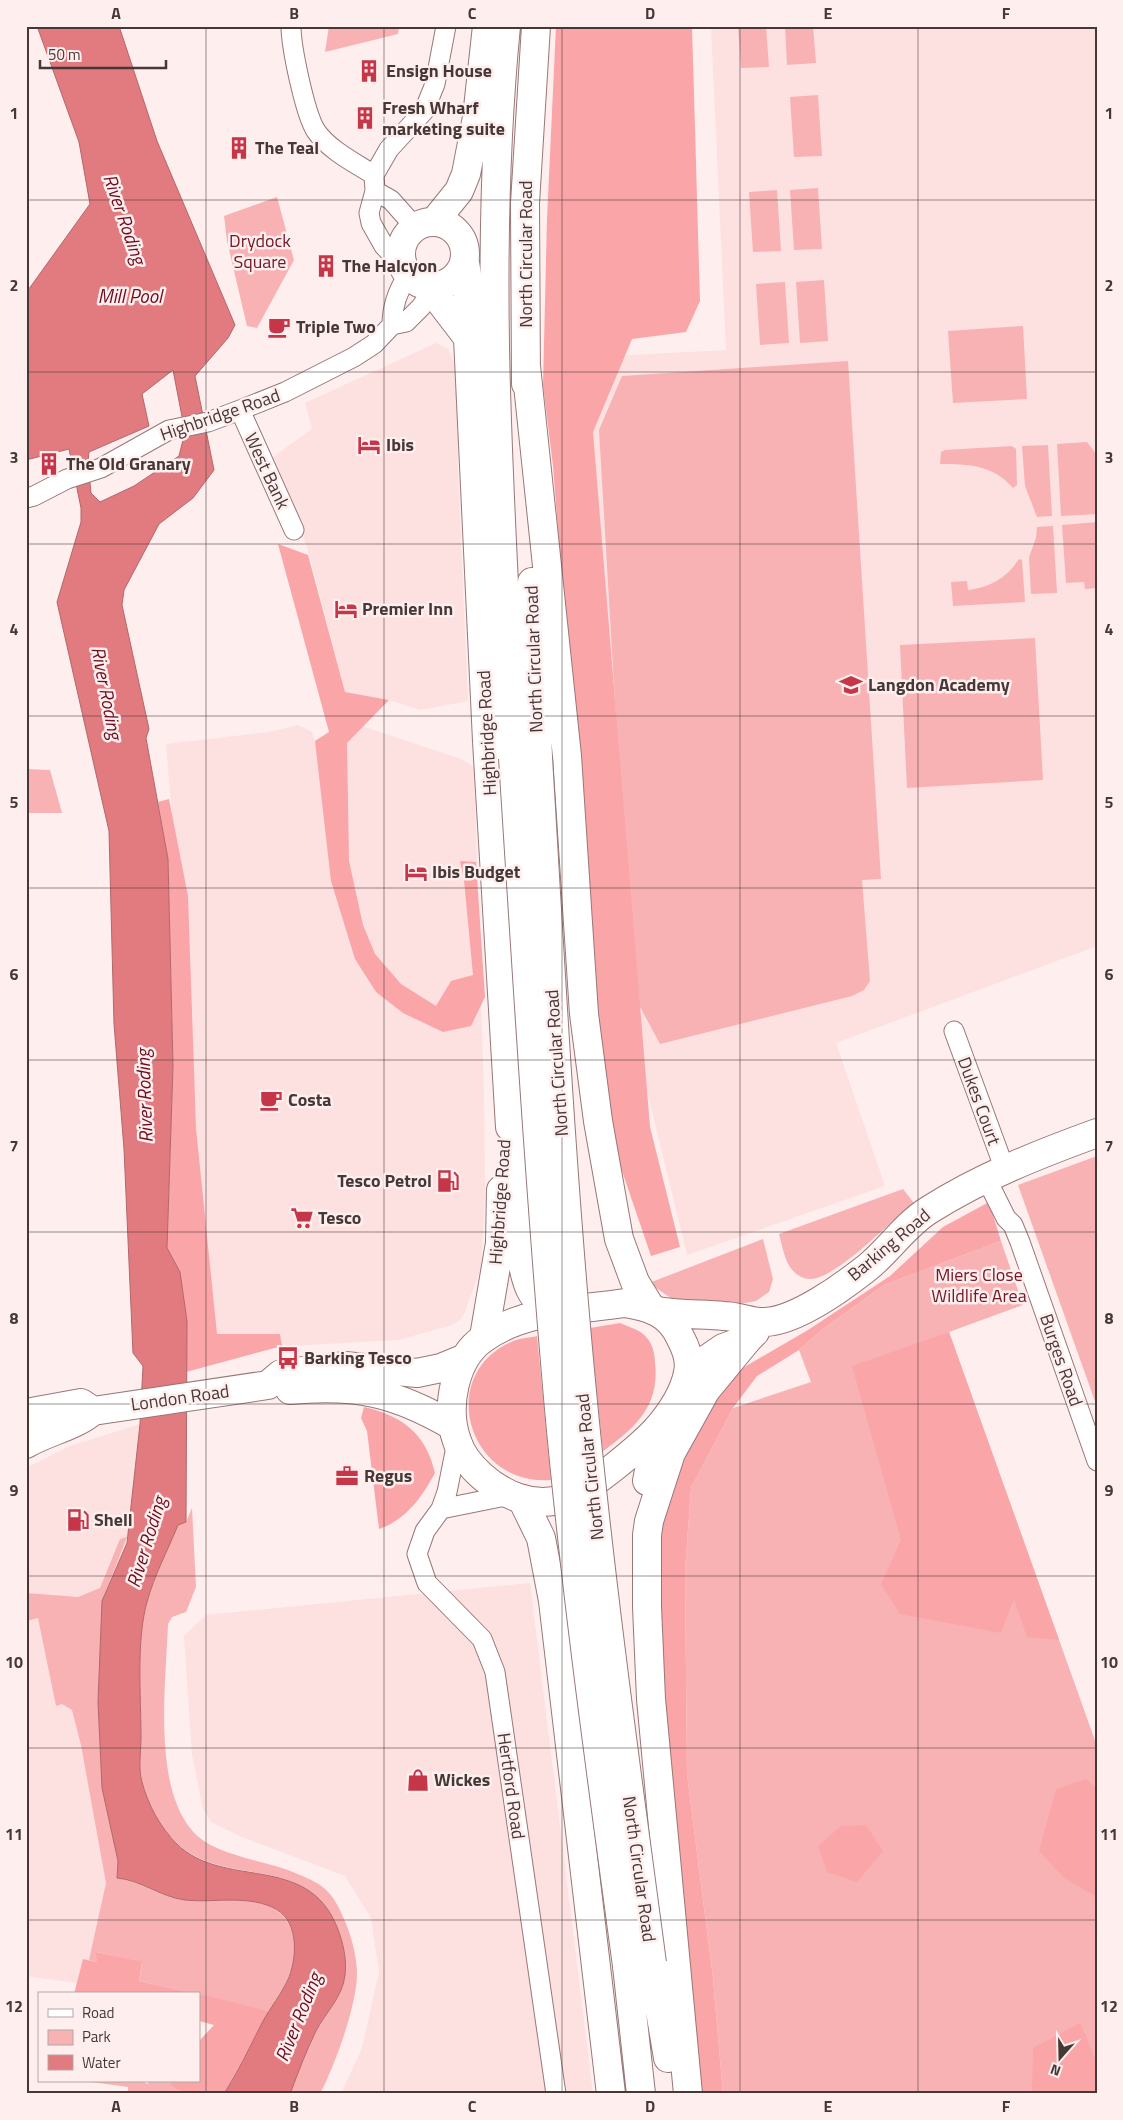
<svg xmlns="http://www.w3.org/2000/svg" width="1123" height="2120" font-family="'Titillium Web',sans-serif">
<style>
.built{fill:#fde0e0}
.green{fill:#f8b2b3}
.forest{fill:#faa5a7}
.water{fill:#e17b7f;stroke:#b3676a;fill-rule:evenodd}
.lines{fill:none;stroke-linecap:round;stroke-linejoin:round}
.street-casing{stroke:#977;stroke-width:21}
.secondary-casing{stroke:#977;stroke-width:30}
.primary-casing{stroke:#977;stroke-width:30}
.highway-casing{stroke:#977;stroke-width:30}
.street{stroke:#fff;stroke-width:19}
.secondary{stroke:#fff;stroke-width:28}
.primary{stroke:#fff;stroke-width:28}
.highway{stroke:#fff;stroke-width:28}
.highway-bridge-casing{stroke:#977;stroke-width:30;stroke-linecap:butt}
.highway-bridge{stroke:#fff;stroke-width:28}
.grid{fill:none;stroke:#473838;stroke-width:1;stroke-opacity:0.55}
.labels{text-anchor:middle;stroke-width:5;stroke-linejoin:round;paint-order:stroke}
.poi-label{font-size:18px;font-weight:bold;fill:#473838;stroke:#feeeee;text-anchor:start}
.park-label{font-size:18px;fill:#731725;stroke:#feeeee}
.street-label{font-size:18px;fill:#473838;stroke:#feeeee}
.water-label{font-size:19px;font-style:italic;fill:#6b0d1e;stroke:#feeeee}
.neatline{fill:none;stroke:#473838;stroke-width:2}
.grid-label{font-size:16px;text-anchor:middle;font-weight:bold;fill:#473838}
</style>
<rect width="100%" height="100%" fill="#feeeee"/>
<path class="built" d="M711,26H1097V946L836,1043L885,1186L687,1255L630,1021L585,425L614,356L726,350Z
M436,343L448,349L457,369L458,474L468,701L420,710L389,700L345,692L308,550L273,457L312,429L305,403Z
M353,723L461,759L474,767L484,1094L485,1195L481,1268L464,1314L460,1320L452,1325L398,1340L218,1350L196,1128L194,1077L166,744L269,732L298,725L312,732L315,741L329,732Z
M140,1424L127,1543L118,1861L97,1962L83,1959L77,1983L26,1976V1468L70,1446Z
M530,1583L593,2094H341L362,2048L379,1972L371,1918L345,1876L242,1837L211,1822L203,1809L192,1755L184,1636L206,1615Z"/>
<path class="green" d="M329,26H399L398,34L325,52Z
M738,26H766L769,67L741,68Z
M785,26H813L816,63L787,65Z
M818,95L822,156L794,157L790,97Z
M818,188L822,249L794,250L790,190Z
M777,190L781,251L753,252L749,192Z
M277,197L294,260L257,328L247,326L227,241L224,216Z
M824,280L828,341L800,343L796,282Z
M785,282L789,343L760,345L756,284Z
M1023,326L1027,399L953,403L948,331Z
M848,361L881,879L862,880L870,981L864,990L852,996L660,1044L632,992L599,430L622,376Z
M1087,442L1097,455V514L1061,516L1057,444Z
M1048,445L1052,516L1037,517L1025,486L1022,446Z
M1012,446L1016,449L1017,485L1013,488C993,465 969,464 940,464L941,452L945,450Z
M1097,522V588L1085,589L1084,582L1066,583L1062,525Z
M1053,526L1057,593L1031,594L1029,557L1036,538L1037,527Z
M1019,559L1022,560L1025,602L953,606L951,582L967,581L968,590C989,588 1007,578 1019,559Z
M1035,638L1043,780L907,788L900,645Z
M26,769L50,770L62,813H26Z
M1097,1156V1407L1018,1185Z
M903,1189L914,1203C887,1224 847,1268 817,1278C811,1280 803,1279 798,1275C785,1267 783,1248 779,1234Z
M763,1239L773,1279L769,1292L756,1301L735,1305L672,1299L649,1283Z
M1001,1241L1023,1305L949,1332L1097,1746V2094H723L713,1978L687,1774L685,1572L691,1488L733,1408L811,1382L799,1350L823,1329L884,1285Z
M192,1508L196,1587L186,1612L172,1617L168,1624C166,1682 153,1781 190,1828C211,1856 262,1859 293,1872C302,1876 313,1880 320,1885C332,1893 339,1907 344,1919C351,1935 356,1953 357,1971C358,2003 335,2065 320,2094H290C298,2073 306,2051 316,2031C325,2013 344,1997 345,1975C347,1959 343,1942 337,1927C306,1851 224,1889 177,1843C160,1827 148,1805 142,1782C138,1769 141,1751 141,1737C141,1698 136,1639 147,1602C155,1576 168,1550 178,1525L186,1522Z
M127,1537L102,1601L98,1702L102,1788L118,1861L117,1878C141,1881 160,1898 185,1900C210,1902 237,1897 262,1903C295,1912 301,1949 288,1978C283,1989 275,2000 269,2011L139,1981L142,1963L97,1952V1962L89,1960L106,1883L81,1745L72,1710L62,1704L56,1706L38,1618L26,1621V1593L78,1597L100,1588L120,1539Z
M141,2081L148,2084L149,2081H171L170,2086L187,2094H128V2087L91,2082Z"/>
<path class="forest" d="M556,26H692L700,301L686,332L632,339L593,432L650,1127L680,1247L651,1256L604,1118L553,466L543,385L547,219Z
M278,544L308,555L345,692L389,700L347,743L349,861L363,925L375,954L401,984L436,1006L451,981L473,975L464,880L460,861L476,862L485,997L471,1026L443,1032L403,1013L376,992L355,959L331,881L315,741L329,732Z
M169,799L188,896L196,1128L217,1334H280L282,1346L186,1372L187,1321L180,1272L167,1248L173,1066L168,859L158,802Z
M989,1202L1001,1241L884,1285L823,1329L799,1350L757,1376L733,1408L691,1488L685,1572L687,1774L713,1978L723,2094H698L657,1667L662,1526L670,1489L718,1387L746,1366L808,1330L890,1276L943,1227Z
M620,1323C629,1327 641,1330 647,1338C653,1345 655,1355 655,1363C660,1406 635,1428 603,1451L590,1328Z
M949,1332L1059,1640L1027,1637L1014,1599L1001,1633L900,1614L881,1584L901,1540L852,1366Z
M537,1336L551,1480C466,1486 437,1374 511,1342C519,1338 529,1338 537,1336Z
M364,1407C403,1416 426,1434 435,1473C422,1497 406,1520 379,1529L367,1431L361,1418Z
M1086,1779L1097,1788V1897L1064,1878L1039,1851L1056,1789Z
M866,1825L883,1851L857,1882L827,1872L818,1846L841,1826Z
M96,1952L142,1962L139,1981L196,1994H74L83,1959L97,1962Z
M199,1994L269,2011L224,2094H187L170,2086L171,2081H199V2041L214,2025L199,2021Z
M1080,2023L1097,2063V2094H1032L1033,2048Z"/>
<path class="water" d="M37,26H119L157,141L235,325L228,338L195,376L214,470L193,498L159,524L124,590L122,605L149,729L146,738L168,859L173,1066L167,1248L180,1272L187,1321L186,1522L178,1525C168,1550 154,1576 147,1602C136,1641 141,1697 141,1737C141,1751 138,1769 142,1782C148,1805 160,1827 177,1844C224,1890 307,1852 337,1927C343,1942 347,1959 345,1975C343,1997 325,2013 316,2031C306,2051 298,2073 290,2094H224C238,2071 250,2047 262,2023C270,2008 282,1993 289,1977C298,1954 298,1918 272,1907C245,1895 213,1903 185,1900C160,1897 141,1880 117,1878L118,1861L102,1788L98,1702L102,1601L127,1543L140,1424L143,1366L133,1353L124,1149L114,1024L109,831L57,602L81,522V508L69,449L26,460V293L90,204L79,142ZM173,370L185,432L179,456L134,486L100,502L91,493L88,462L89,452L149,426L142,394Z"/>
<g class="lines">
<defs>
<path id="street" d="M291,26C291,47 305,114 316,131C329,150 355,163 374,175
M375,191L391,200L415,227
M403,266L384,246L371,223L369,213L375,191L374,175L389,149L424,111L435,84L446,26
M392,325C392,307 398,290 408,275
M240,410L294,530
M26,498L34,496L67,479L101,468L169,430L208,422L240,410L285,392L354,357L374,344L392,325L406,322L421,307L435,287
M954,1031L1005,1170
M986,1178L1006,1218L1013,1225L1020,1242L1097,1461
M457,1442L447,1492L441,1509L425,1531L417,1554L427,1583L482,1639L495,1672L556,2094
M441,1509L510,1495"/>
<path id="secondary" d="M401 254a32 32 0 1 1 64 0a32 32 0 1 1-64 0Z
M465,263L468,281V338L487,741L510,1127L517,1133C517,1174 514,1253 530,1289C534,1298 542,1306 549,1313
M435,287L442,304L468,338
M484,1337L500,1243L501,1190"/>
<path id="primary" d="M625,1303C650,1307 669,1313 680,1337C686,1348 691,1360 688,1373C684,1393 670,1414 657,1429C641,1446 589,1490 567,1498C552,1503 534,1503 519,1498C494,1490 465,1466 457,1441C445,1408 454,1358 484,1338C525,1309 578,1310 625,1303Z
M657,1311C680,1315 701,1314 724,1316C738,1316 752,1323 765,1322C796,1321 844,1286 868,1267C889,1250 905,1225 929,1210C981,1177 1039,1154 1097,1133
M688,1372L723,1348L748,1339L755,1332
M290,1390C356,1384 395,1392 453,1426
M26,1413L81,1403L93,1411
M26,1444C48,1431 74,1427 93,1411L268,1385L281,1374L311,1370L345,1366L417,1373L441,1368L463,1359"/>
<path id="highway" d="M506,26C482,269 501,515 513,758
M434,222L459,191L466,174L477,117L487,26
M526,366L567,756L584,1014L598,1121L619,1239L635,1282L651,1308
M526,384L525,203L536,26
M532,582L538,758
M647,1481L657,1429
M522,1499L541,1538L553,1601L611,2094
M652,1963L668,2058
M627,1966L641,2094
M688,2094L651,1699L647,1607V1535L649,1521L671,1453L706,1390L748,1339"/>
</defs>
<use href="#street" class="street-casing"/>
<use href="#secondary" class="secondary-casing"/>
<use href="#primary" class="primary-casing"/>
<use href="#highway" class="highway-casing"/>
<use href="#street" class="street"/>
<use href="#secondary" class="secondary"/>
<use href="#primary" class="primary"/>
<use href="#highway" class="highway"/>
<defs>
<path id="highway-bridge" d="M513,758C527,975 540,1192 559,1409C576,1595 602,1780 627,1966
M538,758C551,973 562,1188 583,1402C601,1589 627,1776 652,1963"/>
</defs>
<use href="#highway-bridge" class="highway-bridge-casing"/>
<use href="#highway-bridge" class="highway-bridge"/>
</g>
<path class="grid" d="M206,26V2094M384,26V2094M562,26V2094M740,26V2094M918,26V2094M26,200H1097M26,372H1097M26,544H1097M26,716H1097M26,888H1097M26,1060H1097M26,1232H1097M26,1404H1097M26,1576H1097M26,1748H1097M26,1920H1097"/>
<defs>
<symbol id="building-bare" viewBox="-9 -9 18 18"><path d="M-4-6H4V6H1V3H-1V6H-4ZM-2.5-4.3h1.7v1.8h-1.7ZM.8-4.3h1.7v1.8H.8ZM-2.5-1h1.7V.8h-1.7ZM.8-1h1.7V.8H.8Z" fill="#c63649" stroke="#feeeee" stroke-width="2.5" paint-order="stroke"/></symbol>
<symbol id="cafe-bare" viewBox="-9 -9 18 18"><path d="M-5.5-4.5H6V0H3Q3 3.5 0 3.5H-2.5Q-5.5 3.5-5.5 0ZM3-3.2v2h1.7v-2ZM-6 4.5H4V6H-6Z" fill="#c63649" stroke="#feeeee" stroke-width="2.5" paint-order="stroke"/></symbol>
<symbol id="hotel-bare" viewBox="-9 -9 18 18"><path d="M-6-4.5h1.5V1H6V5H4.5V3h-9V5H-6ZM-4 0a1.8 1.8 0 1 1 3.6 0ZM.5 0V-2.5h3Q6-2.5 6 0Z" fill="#c63649" stroke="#feeeee" stroke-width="2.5" paint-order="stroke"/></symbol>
<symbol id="school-bare" viewBox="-9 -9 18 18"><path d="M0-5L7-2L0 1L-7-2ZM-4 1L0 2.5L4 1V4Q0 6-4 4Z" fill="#c63649" stroke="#feeeee" stroke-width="2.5" paint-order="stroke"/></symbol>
<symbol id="fuel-bare" viewBox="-9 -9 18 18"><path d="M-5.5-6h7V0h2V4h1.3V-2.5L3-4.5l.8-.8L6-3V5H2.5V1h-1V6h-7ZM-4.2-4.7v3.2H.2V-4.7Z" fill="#c63649" stroke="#feeeee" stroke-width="2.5" paint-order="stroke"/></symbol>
<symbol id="supermarket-bare" viewBox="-9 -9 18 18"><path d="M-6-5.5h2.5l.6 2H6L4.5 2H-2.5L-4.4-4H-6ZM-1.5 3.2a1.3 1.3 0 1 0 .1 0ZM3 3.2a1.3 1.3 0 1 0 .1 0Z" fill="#c63649" stroke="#feeeee" stroke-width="2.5" paint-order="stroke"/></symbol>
<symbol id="bus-bare" viewBox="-9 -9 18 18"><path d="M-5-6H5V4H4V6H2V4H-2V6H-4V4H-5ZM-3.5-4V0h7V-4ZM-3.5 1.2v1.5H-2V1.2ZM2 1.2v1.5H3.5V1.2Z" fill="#c63649" stroke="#feeeee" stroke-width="2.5" paint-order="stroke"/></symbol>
<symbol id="office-bare" viewBox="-9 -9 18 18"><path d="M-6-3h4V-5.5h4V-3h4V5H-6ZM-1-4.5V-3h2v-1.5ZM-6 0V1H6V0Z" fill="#c63649" stroke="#feeeee" stroke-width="2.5" paint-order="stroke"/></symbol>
<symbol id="shop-bare" viewBox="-9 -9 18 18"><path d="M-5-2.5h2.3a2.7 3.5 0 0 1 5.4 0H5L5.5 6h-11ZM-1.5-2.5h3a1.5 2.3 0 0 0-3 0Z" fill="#c63649" stroke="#feeeee" stroke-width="2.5" paint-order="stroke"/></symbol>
</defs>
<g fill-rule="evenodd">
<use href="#building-bare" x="353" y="55" width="32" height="32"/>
<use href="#building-bare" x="349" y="102" width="32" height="32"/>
<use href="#building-bare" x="223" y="132" width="32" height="32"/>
<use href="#building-bare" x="310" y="250" width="32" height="32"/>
<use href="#cafe-bare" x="263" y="311" width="32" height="32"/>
<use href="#hotel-bare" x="353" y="429" width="32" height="32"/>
<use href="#building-bare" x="33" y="448" width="32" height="32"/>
<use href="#hotel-bare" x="330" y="593" width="32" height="32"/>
<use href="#school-bare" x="835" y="669" width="32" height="32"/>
<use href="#hotel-bare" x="400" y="856" width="32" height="32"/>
<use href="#cafe-bare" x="255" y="1084" width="32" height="32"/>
<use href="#fuel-bare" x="432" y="1165" width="32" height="32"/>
<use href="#supermarket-bare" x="286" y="1202" width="32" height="32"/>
<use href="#bus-bare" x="272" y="1342" width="32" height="32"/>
<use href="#office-bare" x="331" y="1460" width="32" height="32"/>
<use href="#fuel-bare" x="62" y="1504" width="32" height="32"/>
<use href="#shop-bare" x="402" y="1764" width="32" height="32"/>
</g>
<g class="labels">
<g class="poi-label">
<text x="386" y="77">Ensign House</text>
<text x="382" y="114">Fresh Wharf<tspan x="382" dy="21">marketing suite</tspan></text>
<text x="255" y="154">The Teal</text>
<text x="342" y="272">The Halcyon</text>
<text x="296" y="333">Triple Two</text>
<text x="386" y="451">Ibis</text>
<text x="66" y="470">The Old Granary</text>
<text x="362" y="615">Premier Inn</text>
<text x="868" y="691">Langdon Academy</text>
<text x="432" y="878">Ibis Budget</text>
<text x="288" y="1106">Costa</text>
<text x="432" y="1187" text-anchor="end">Tesco Petrol</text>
<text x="318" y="1224">Tesco</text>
<text x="304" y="1364">Barking Tesco</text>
<text x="364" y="1482">Regus</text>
<text x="94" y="1526">Shell</text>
<text x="434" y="1786">Wickes</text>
</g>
<g class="park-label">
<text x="260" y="247">Drydock<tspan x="260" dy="21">Square</tspan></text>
<text x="979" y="1281">Miers Close<tspan x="979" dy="21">Wildlife Area</tspan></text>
</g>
<g class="street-label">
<text transform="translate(526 254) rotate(-90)" y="6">North Circular Road</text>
<text transform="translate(220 415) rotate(-19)" y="6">Highbridge Road</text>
<text transform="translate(267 471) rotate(65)" y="6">West Bank</text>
<text transform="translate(534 659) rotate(-92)" y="6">North Circular Road</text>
<text transform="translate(487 733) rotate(-93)" y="6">Highbridge Road</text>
<text transform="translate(557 1063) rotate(-94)" y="6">North Circular Road</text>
<text transform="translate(979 1101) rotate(70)" y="6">Dukes Court</text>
<text transform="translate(500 1202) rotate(-86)" y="6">Highbridge Road</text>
<text transform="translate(889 1245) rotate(-40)" y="6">Barking Road</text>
<text transform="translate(1061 1360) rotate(71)" y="6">Burges Road</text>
<text transform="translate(180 1398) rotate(-8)" y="6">London Road</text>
<text transform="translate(590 1467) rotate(-96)" y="6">North Circular Road</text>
<text transform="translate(511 1786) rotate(82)" y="6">Hertford Road</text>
<text transform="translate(639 1869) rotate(82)" y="6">North Circular Road</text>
</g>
<g class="water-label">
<text transform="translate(125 219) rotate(71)" y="7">River Roding</text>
<text x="130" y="303">Mill Pool</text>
<text transform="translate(107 693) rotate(79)" y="7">River Roding</text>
<text transform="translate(144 1096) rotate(-92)" y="7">River Roding</text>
<text transform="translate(146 1542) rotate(-73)" y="7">River Roding</text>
<text transform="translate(298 2017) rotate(-68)" y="7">River Roding</text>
</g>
</g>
<rect width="1123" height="2120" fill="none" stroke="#feeeee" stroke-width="55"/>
<rect x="38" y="1992" width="162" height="90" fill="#feeeee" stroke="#b5a5a5"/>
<rect x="48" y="2009" width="25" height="8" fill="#ffffff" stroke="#b5a5a5"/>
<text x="82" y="2018" font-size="15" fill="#473838">Road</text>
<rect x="48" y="2030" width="25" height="15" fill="#f8b2b3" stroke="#b5a5a5"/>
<text x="82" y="2042" font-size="15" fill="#473838">Park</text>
<rect x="48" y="2055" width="25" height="15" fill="#e17b7f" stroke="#b5a5a5"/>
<text x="82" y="2068" font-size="15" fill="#473838">Water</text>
<g transform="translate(1060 2058) rotate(200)" stroke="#feeeee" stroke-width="4" paint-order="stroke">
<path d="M0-4L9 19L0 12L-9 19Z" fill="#473838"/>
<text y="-8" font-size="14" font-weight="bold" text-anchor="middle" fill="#473838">N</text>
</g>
<path d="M40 60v8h126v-8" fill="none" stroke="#473838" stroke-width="2.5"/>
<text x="48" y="60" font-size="15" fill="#473838" stroke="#feeeee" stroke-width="4" paint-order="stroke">50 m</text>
<rect x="28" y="28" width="1068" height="2064" class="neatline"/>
<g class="grid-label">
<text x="116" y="19">A</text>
<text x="294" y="19">B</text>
<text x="472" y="19">C</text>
<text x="650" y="19">D</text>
<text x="828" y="19">E</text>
<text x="1006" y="19">F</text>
<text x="14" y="119">1</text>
<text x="1109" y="119">1</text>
<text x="14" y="291">2</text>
<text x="1109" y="291">2</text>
<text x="14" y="463">3</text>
<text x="1109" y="463">3</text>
<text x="14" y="635">4</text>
<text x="1109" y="635">4</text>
<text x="14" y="808">5</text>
<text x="1109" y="808">5</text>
<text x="14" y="980">6</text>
<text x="1109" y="980">6</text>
<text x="14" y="1152">7</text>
<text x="1109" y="1152">7</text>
<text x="14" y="1324">8</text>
<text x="1109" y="1324">8</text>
<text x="14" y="1496">9</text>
<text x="1109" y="1496">9</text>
<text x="14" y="1668">10</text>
<text x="1109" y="1668">10</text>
<text x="14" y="1840">11</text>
<text x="1109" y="1840">11</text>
<text x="14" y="2012">12</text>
<text x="1109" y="2012">12</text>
<text x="116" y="2112">A</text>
<text x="294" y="2112">B</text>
<text x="472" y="2112">C</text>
<text x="650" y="2112">D</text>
<text x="828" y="2112">E</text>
<text x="1006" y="2112">F</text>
</g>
</svg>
